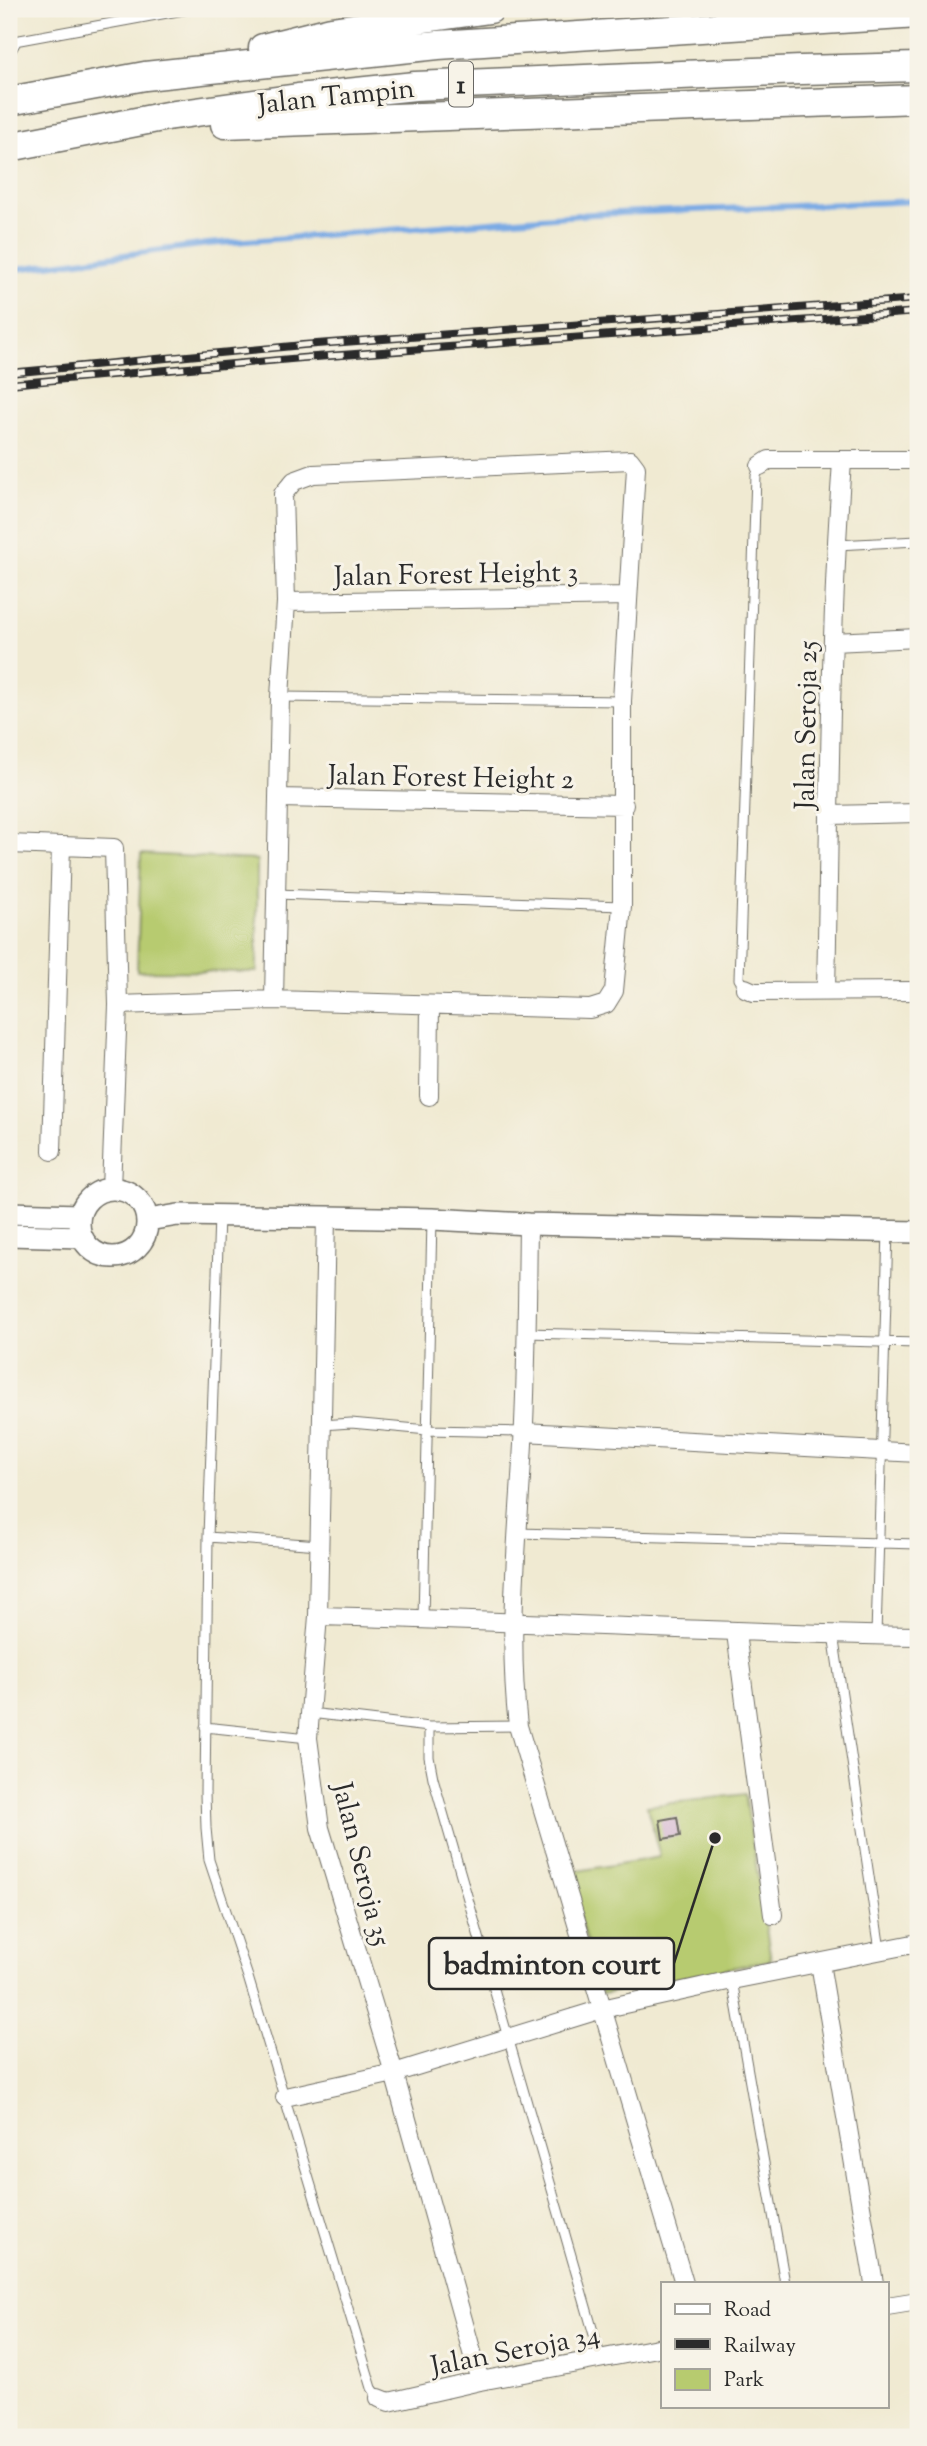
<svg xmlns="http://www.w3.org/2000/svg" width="927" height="2446" font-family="'Sorts Mill Goudy',serif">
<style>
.green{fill:#b7cb6f;stroke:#717b4d;stroke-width:2}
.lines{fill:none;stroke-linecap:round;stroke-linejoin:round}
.stream{stroke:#7aaae4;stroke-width:6}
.building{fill:#c9a3cc}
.service-casing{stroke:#706e65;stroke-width:11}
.minor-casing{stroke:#706e65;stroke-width:20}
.tertiary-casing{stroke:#706e65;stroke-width:24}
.trunk-casing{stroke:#706e65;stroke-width:31}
.service{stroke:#fff;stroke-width:9}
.minor{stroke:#fff;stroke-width:18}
.tertiary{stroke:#fff;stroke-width:21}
.trunk{stroke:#fff;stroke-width:28}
.rail-casing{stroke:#2b2b2b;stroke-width:8}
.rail{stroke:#f7f3e8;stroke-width:5;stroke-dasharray:16;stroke-linecap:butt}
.labels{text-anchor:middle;stroke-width:6;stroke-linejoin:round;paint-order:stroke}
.shield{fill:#f7f3e8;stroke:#686764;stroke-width:2}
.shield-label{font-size:26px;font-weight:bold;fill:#2b2b2b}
.street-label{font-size:28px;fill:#2b2b2b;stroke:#f7f3e8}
.leader{fill:none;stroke:#2b2b2b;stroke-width:2.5}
.callout-dot{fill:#2b2b2b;stroke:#f7f3e8;stroke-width:2.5}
.callout{fill:#f7f3e8;stroke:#2b2b2b;stroke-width:2.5}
.callout-label{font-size:30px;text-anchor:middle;font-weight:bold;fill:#2b2b2b}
</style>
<rect width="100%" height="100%" fill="#f7f3e8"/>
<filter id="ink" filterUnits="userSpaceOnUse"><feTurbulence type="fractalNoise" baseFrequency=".0143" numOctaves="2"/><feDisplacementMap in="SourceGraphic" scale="14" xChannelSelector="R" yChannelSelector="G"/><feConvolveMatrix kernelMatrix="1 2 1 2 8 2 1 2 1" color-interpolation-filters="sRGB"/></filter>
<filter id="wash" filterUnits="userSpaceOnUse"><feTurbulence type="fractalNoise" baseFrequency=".00686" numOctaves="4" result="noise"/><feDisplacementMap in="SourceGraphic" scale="28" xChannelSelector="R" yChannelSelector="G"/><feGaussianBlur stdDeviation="1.57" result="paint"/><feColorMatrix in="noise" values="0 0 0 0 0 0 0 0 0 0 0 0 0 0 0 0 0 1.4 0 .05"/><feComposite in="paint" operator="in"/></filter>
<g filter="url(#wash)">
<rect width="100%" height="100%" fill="#f0ead2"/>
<path class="green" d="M141,854L257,860V972L137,971Z
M745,1794L771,1960L602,1994L566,1873L660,1857L647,1806Z"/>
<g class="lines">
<path class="stream" d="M9,270L208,244L593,214L918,201"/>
</g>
<g id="blocks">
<path class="building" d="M677,1817L680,1836L663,1839L660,1820Z"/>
</g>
</g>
<g filter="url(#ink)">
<use href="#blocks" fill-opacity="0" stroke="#706e65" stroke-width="2"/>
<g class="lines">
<defs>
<path id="service" d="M9,42L189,9
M9,54L17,40
M836,545L918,541
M280,697L622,701
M276,894L622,906
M745,988L739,979L756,476L760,466
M219,1216L208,1537L205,1793L206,1828L209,1860L248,1977L372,2388L379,2398
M526,1333L918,1343
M322,1425L351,1423L428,1430L524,1432
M518,1533L918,1544
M208,1537L320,1545
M423,1619L432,1219
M833,1634L880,1950
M876,1635L888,1231
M310,1713L429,1727L518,1726
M205,1727L308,1738
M429,1727V1757L433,1778L601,2359
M732,1980L785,2283"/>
<path id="minor" d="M760,466L769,460H918
M286,602L628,596
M833,642L918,638
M278,798L624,805
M830,815L918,813
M9,844L114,848L118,1005L111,1189
M745,988L754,992L918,991
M826,990C830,814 829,638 842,462
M118,1005L274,1000L590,1009L606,1004L614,991L622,906V701L636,468L630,460L313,474L294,481L283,494L286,602L280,697L274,1000
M429,1096L430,1006
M52,1151L61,846
M326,1217L318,1616L308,1738L320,1828L394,2073L480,2381
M528,1224C527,1297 527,1371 523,1444C518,1537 507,1632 518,1726L684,2283
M524,1432L918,1453
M318,1616C519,1621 718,1633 918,1636
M736,1633L773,1915
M820,1963L874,2283
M285,2097L394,2073L602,2009L732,1980L918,1943
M887,2306L918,2301
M379,2398L389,2402L480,2381L663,2347"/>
<path id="tertiary" d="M79 1223a34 34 0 1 1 68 0a34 34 0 1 1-68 0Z
M9,1213L79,1215
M148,1220L178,1215L326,1217L432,1219L528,1224L918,1232
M9,1235L81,1237"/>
<path id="trunk" d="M263,48L331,31L490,9
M9,101L145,76L438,45L918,14
M225,124L918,99
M9,147L167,116L298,98L415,86L801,70L918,67"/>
</defs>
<use href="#service" class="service-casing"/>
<use href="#minor" class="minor-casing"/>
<use href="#tertiary" class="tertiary-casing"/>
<use href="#trunk" class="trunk-casing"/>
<use href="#service" class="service"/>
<use href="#minor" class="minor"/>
<use href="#tertiary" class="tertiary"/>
<use href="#trunk" class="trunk"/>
<defs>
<path id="rail" d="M9,373L303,345L918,299
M9,384L302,358L918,312"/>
</defs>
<use href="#rail" class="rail-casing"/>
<use href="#rail" class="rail"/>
</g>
</g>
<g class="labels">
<rect class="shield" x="449" y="61.5" width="24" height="45" rx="5"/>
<g class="shield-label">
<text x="461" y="93">1</text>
</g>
<g class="street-label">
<text transform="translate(336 95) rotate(-6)" y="10">Jalan Tampin</text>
<text transform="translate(456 573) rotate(-1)" y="10">Jalan Forest Height 3</text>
<text transform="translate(805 725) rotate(-89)" y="10">Jalan Seroja 25</text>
<text transform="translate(451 776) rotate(1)" y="10">Jalan Forest Height 2</text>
<text transform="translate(363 1864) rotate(76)" y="10">Jalan Seroja 35</text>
<text transform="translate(515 2349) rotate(-11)" y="10">Jalan Seroja 34</text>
</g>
</g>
<path class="leader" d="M715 1838L674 1963"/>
<circle class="callout-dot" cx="715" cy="1838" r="7"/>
<rect class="callout" x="429" y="1938" width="245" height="51" rx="7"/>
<g class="callout-label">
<text x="552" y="1974">badminton court</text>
</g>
<rect width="927" height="2446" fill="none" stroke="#f7f3e8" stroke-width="35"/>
<rect x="661" y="2282" width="228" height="126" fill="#f7f3e8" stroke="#a5a39c" stroke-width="2"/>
<rect x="675" y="2304" width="35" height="10" fill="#ffffff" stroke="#a5a39c" stroke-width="2"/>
<text x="724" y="2316" font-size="21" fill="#2b2b2b">Road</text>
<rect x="675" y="2339" width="35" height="10" fill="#2b2b2b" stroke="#a5a39c" stroke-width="2"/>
<text x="724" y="2352" font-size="21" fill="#2b2b2b">Railway</text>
<rect x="675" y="2369" width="35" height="21" fill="#b7cb6f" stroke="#a5a39c" stroke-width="2"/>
<text x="724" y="2386" font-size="21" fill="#2b2b2b">Park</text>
</svg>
